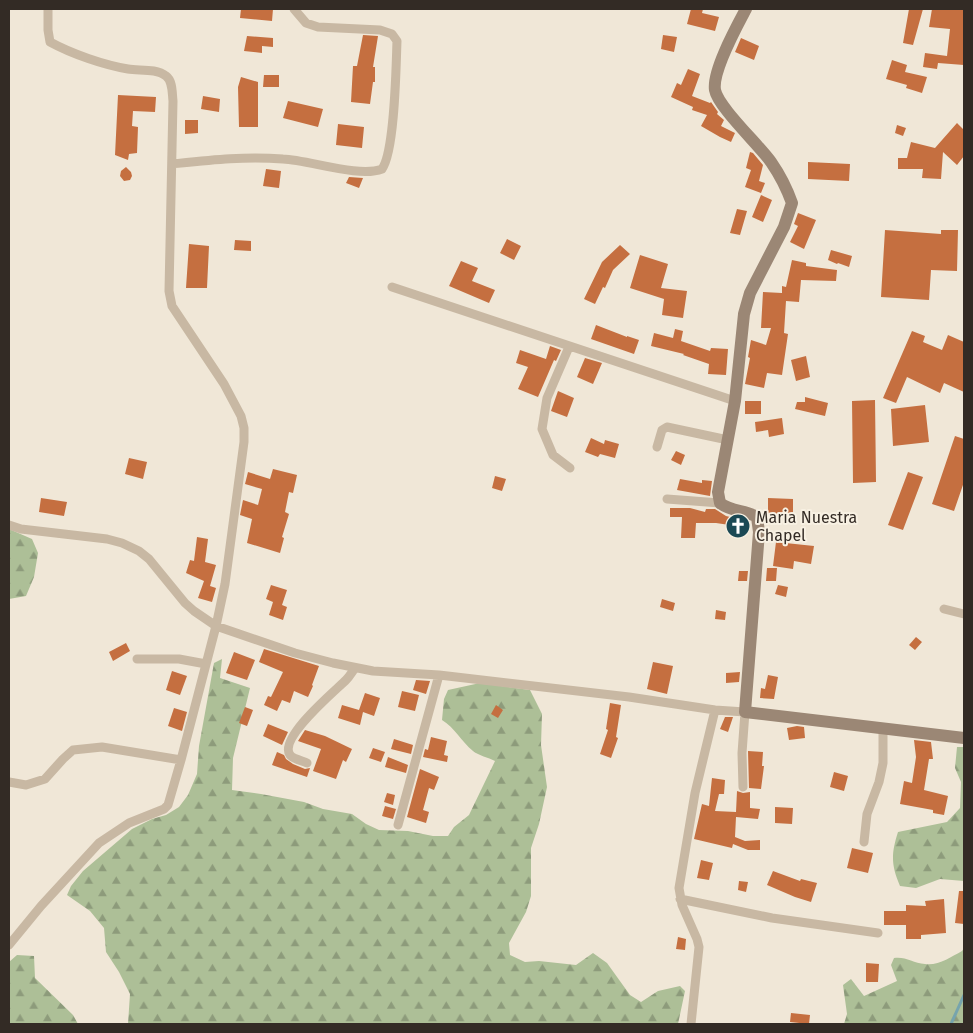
<svg xmlns="http://www.w3.org/2000/svg" width="973" height="1033" font-family="'Fira Sans',sans-serif">
<style>
.forest{fill:url(#forest-firs)}
.lines{fill:none;stroke-linecap:round;stroke-linejoin:round}
.stream{stroke:#76a4ad;stroke-width:3}
.building{fill:#c56f40}
.street{stroke:#c8b8a3;stroke-width:9}
.secondary{stroke:#9b8775;stroke-width:12}
.labels{text-anchor:middle;stroke-width:4;stroke-linejoin:round;paint-order:stroke}
.poi-label{font-size:16px;fill:#332b25;stroke:#f8f1e3;text-anchor:start}
</style>
<defs>
<pattern id="forest-firs" width="22" height="20" patternUnits="userSpaceOnUse" patternTransform="scale(1.25)"><rect width="22" height="20" fill="#adbf97"/><path d="M5 1l3.5 6h-7zM16 11l3.5 6h-7z" fill="#8d9b7b"/></pattern>
</defs>
<rect width="100%" height="100%" fill="#f0e7d7"/>
<path class="forest" d="M9,529L32,539L38,553L34,577L26,596L9,599Z
M222,659L220,678L250,688L233,758L232,790L261,794L304,802L323,809L352,814L366,824L379,830L408,831L433,836H448L454,827L469,815L495,761C488,757 479,756 473,751C461,741 455,728 442,720L444,699L448,690L480,683L530,690L542,714L541,745L547,787L539,824L531,848V896L526,912L509,943L510,955L525,962L539,961L576,965L593,953L607,963L630,995L641,1002L658,991L680,986L685,991L678,1024H128L130,994L119,972L106,952L104,928L90,911L67,895L71,886L83,871L132,829L152,819L166,815L179,807L188,795L197,774L199,746L214,663Z
M957,747H964V881L940,879L916,888L900,886C891,865 891,854 898,832L947,822L960,808L961,782L955,768Z
M964,948V1024H844L847,1014L843,985L851,979L864,996L897,981L891,965L894,958C905,956 913,963 925,964C938,966 951,957 962,951Z
M17,955L34,956L35,978L73,1015L78,1024H9V962Z"/>
<g class="lines">
<path class="stream" d="M951,1024L964,995"/>
</g>
<path class="building" d="M241,9H273L272,21L240,18Z
M691,9H703L702,13L719,17L715,31L687,24Z
M909,9H923L913,45L903,43Z
M932,9H964V65L938,63L937,69L923,67L925,53L947,56L950,29L929,27Z
M363,35L378,36L373,67H375V82H373L370,104L351,102L353,66H357Z
M663,35L677,37L674,52L661,49Z
M247,36L273,38V47L262,46V53L244,51Z
M741,38L759,46L754,60L735,52Z
M892,60L907,65L905,72L927,77L922,93L906,88L907,85L886,79Z
M688,69L700,74L692,96L710,103L711,102L718,112L717,114L724,120L721,126L735,133L731,142L720,137L701,126L707,115L692,110L693,107L671,97L677,83L681,85Z
M264,75H279V87H263Z
M241,77L258,82V127H239L238,87Z
M118,95L156,97L155,112L133,111L132,126L138,127L137,153L129,154L128,160L115,155Z
M203,96L220,99L219,112L201,109Z
M288,101L323,109L318,127L283,118Z
M185,120H198V133L185,134Z
M957,123L964,130V156L957,165L943,152L941,179L922,178L923,169H898V158H907L911,142L935,148Z
M338,124L364,127L362,148L336,145Z
M897,125L906,128L903,136L895,133Z
M750,152L753,153L763,165L759,181L765,183L761,193L745,187L751,170L746,168Z
M808,162L850,164L849,181L808,179Z
M126,167L131,172L132,176L130,180L124,181L120,176L121,171Z
M266,169L281,171L279,188L263,186Z
M349,177L363,178L359,188L346,183Z
M761,195L772,200L763,222L752,217Z
M737,209L747,211L740,235L730,233Z
M798,213L816,220L804,249L790,242L798,226L794,224Z
M885,230L941,234V230H958L957,271L931,270L929,300L881,297Z
M507,239L521,246L514,260L500,253Z
M235,240L251,241V251L234,250Z
M189,244L209,246L207,288H186Z
M620,245L630,254L613,270L605,288L603,287L595,304L584,299L602,262Z
M831,250L852,256L849,267L838,263L837,264L828,260Z
M640,255L668,264L661,288L687,291L683,318L662,315L664,299L630,288Z
M792,260L806,263V266L837,270L836,281L801,280L799,302L786,301L784,333L788,334L782,375L767,373L764,388L745,384L750,358L748,357L751,340L766,345L771,328H761L763,292L782,293V286L786,287Z
M461,261L478,268L472,281L495,290L489,303L449,286Z
M596,325L627,337V336L639,340L634,354L591,339Z
M675,329L683,331L681,341L710,351L711,348L728,349L726,375L708,374L709,364L683,355L684,354L651,346L654,333L673,338Z
M912,331L925,336L923,342L942,350L948,335L964,342V392L944,383L940,393L907,377L896,403L883,398Z
M550,346L561,350L556,361L554,360L538,397L518,389L528,367L516,363L520,350L546,359Z
M806,356L810,377L796,381L791,360Z
M585,358L602,363L593,384L577,377Z
M558,391L574,398L567,417L551,411Z
M805,397L828,403L825,416L795,409L797,402H805Z
M875,400L876,482L853,483L852,401Z
M745,401H761V414H745Z
M925,405L929,442L893,446L891,409Z
M782,418L784,434L769,437L768,430L756,432L755,422Z
M955,436L964,439V482L954,511L932,504Z
M591,438L604,444L605,440L619,444L615,458L600,454L598,457L585,452Z
M676,451L685,455L681,465L671,460Z
M129,458L147,462L143,479L125,474Z
M273,469L297,475L293,493L289,492L285,512L289,514L282,537L284,538L280,553L247,543L252,519L240,515L243,500L258,505L262,489L245,484L248,472L270,479Z
M908,472L923,477L903,530L888,525Z
M495,476L506,479L502,491L492,488Z
M680,479L702,483V480L712,481L710,496L677,490Z
M41,498L67,502L64,516L39,512Z
M768,498L793,499V514H768Z
M670,508H690L705,512L706,509H715L726,516L750,522V528L716,523H696L695,538H681L682,517H670Z
M197,537L208,539L205,562L216,565L210,586L216,588L212,602L198,598L204,581L186,573L190,560L194,561Z
M776,542L814,546L811,564L794,561L793,569L773,566Z
M767,568H777L776,581H766Z
M739,571H748L747,581H738Z
M271,585L287,590L282,605L287,607L283,620L269,615L273,602L266,599Z
M778,585L788,587L786,597L775,594Z
M662,599L675,603L673,611L660,607Z
M716,610L726,612L725,620L715,619Z
M916,637L922,642L915,650L909,645Z
M126,643L130,651L113,661L109,652Z
M264,649L319,666L312,685L313,686L308,697L294,691L290,703L282,700L277,711L264,705L268,696L271,697L283,672L259,662Z
M234,652L255,660L247,680L226,673Z
M653,662L673,666L667,694L647,689Z
M172,671L187,676L180,695L166,690Z
M740,672L739,682L726,683V673Z
M768,675L778,677L774,699L760,698L761,688L765,689Z
M416,680L430,681L426,694L413,690Z
M402,691L419,695L415,711L398,707Z
M365,693L380,698L374,716L363,712L360,725L338,718L342,705L359,710Z
M610,703L621,705L616,737L618,738L611,758L600,754L608,730L606,729Z
M496,705L503,710L498,718L491,714Z
M245,707L253,710L247,726L239,723Z
M174,708L187,712L182,731L168,726Z
M725,717H733L728,732L720,729Z
M268,724L288,732L282,745L263,736Z
M797,726L804,727L805,738L789,740L787,728Z
M305,730L325,736L352,749L346,762L343,760L336,779L313,771L321,749L298,741Z
M431,737L447,741L444,755L448,756L447,762L423,757L425,749L428,750Z
M394,739L413,745L411,754L391,749Z
M914,740L931,742L933,759H929L924,790L948,796L944,815L933,813V810L900,804L904,781L912,783L916,757Z
M373,748L385,752L381,762L369,758Z
M748,751L763,752L762,766H764L761,789L749,788Z
M277,752L284,755L286,759L293,764L305,769L310,768L307,777L272,765Z
M388,757L408,765L406,773L385,767Z
M420,769L439,777L434,790L429,788L423,810L429,812L426,823L407,817Z
M834,772L848,776L844,791L830,787Z
M712,778L725,780L724,794H719L715,811L736,812L737,791L743,793L750,792V808L760,809L758,819L736,817L735,837L745,841L760,840V850H748L733,844L732,848L694,839L702,804L709,806Z
M387,793L395,795L393,805L384,802Z
M385,806L396,809L393,819L382,816Z
M775,807L793,808L792,824L775,823Z
M852,848L873,853L868,873L847,868Z
M701,860L713,863L709,880L697,878Z
M773,871L800,881L801,879L817,883L811,902L795,897L767,885Z
M739,881L748,882L746,892L738,890Z
M959,891H964V924L955,923Z
M944,899L946,933L921,935V939H906V925H884V911H906V905L926,906L925,901Z
M678,937L686,939L685,950L676,949Z
M866,963L879,964L878,982H866Z
M791,1013L810,1015L809,1024L790,1022Z"/>
<g class="lines">
<path class="street" d="M172,164C210,160 244,156 283,159C309,160 359,178 382,169C395,151 396,66 397,41L392,34L380,30L318,27L306,23L294,9
M392,287L735,401
M569,347L547,398L542,429L553,455L570,468
M657,447L662,430L667,427L728,440
M667,499L720,503
M9,525L21,529L107,539L122,543L139,551L149,559L185,603L194,611L216,626L295,653L333,663L373,671L439,675L629,697L715,710L745,712L742,753L743,787
M944,609L964,614
M137,659H179L206,664
M307,763C303,761 293,759 290,755C278,738 335,691 346,680C350,676 352,672 355,668
M9,782L26,785L45,779L63,759L73,750L102,747L181,760L216,626L225,584L244,442V428L241,416L224,384L172,306L169,291L173,101C172,93 173,81 166,76C156,68 139,71 128,69C104,65 72,54 50,42L48,30V9
M398,825L439,675
M864,842L867,814L879,782L883,763V729
M680,899L772,918L878,933
M9,945L41,906L99,843L129,823L164,809L168,805L181,760
M691,1024L699,947L697,939L682,905L679,888L695,793L715,710"/>
<path class="secondary" d="M746,9C737,26 712,71 715,90C718,107 760,146 771,162C780,175 787,189 792,203L784,227L750,293L744,314L735,401L718,492L720,503C731,512 746,510 757,517L759,532L745,712L964,738"/>
</g>
<defs>
<symbol id="church-disc" viewBox="-11 -11 22 22"><circle r="9.5" fill="#1b4954" stroke="#f8f1e3"/><path d="M-1.2-6h2.4v3.5h3.3v2.4h-3.3V6h-2.4V-.1h-3.3v-2.4h3.3Z" fill="#fff"/></symbol>
</defs>
<g fill-rule="evenodd">
<use href="#church-disc" x="724" y="512" width="28" height="28"/>
</g>
<g class="labels">
<g class="poi-label">
<text x="756" y="523">Maria Nuestra<tspan x="756" dy="18">Chapel</tspan></text>
</g>
</g>
<rect width="973" height="1033" fill="none" stroke="#332b25" stroke-width="20"/>
</svg>
